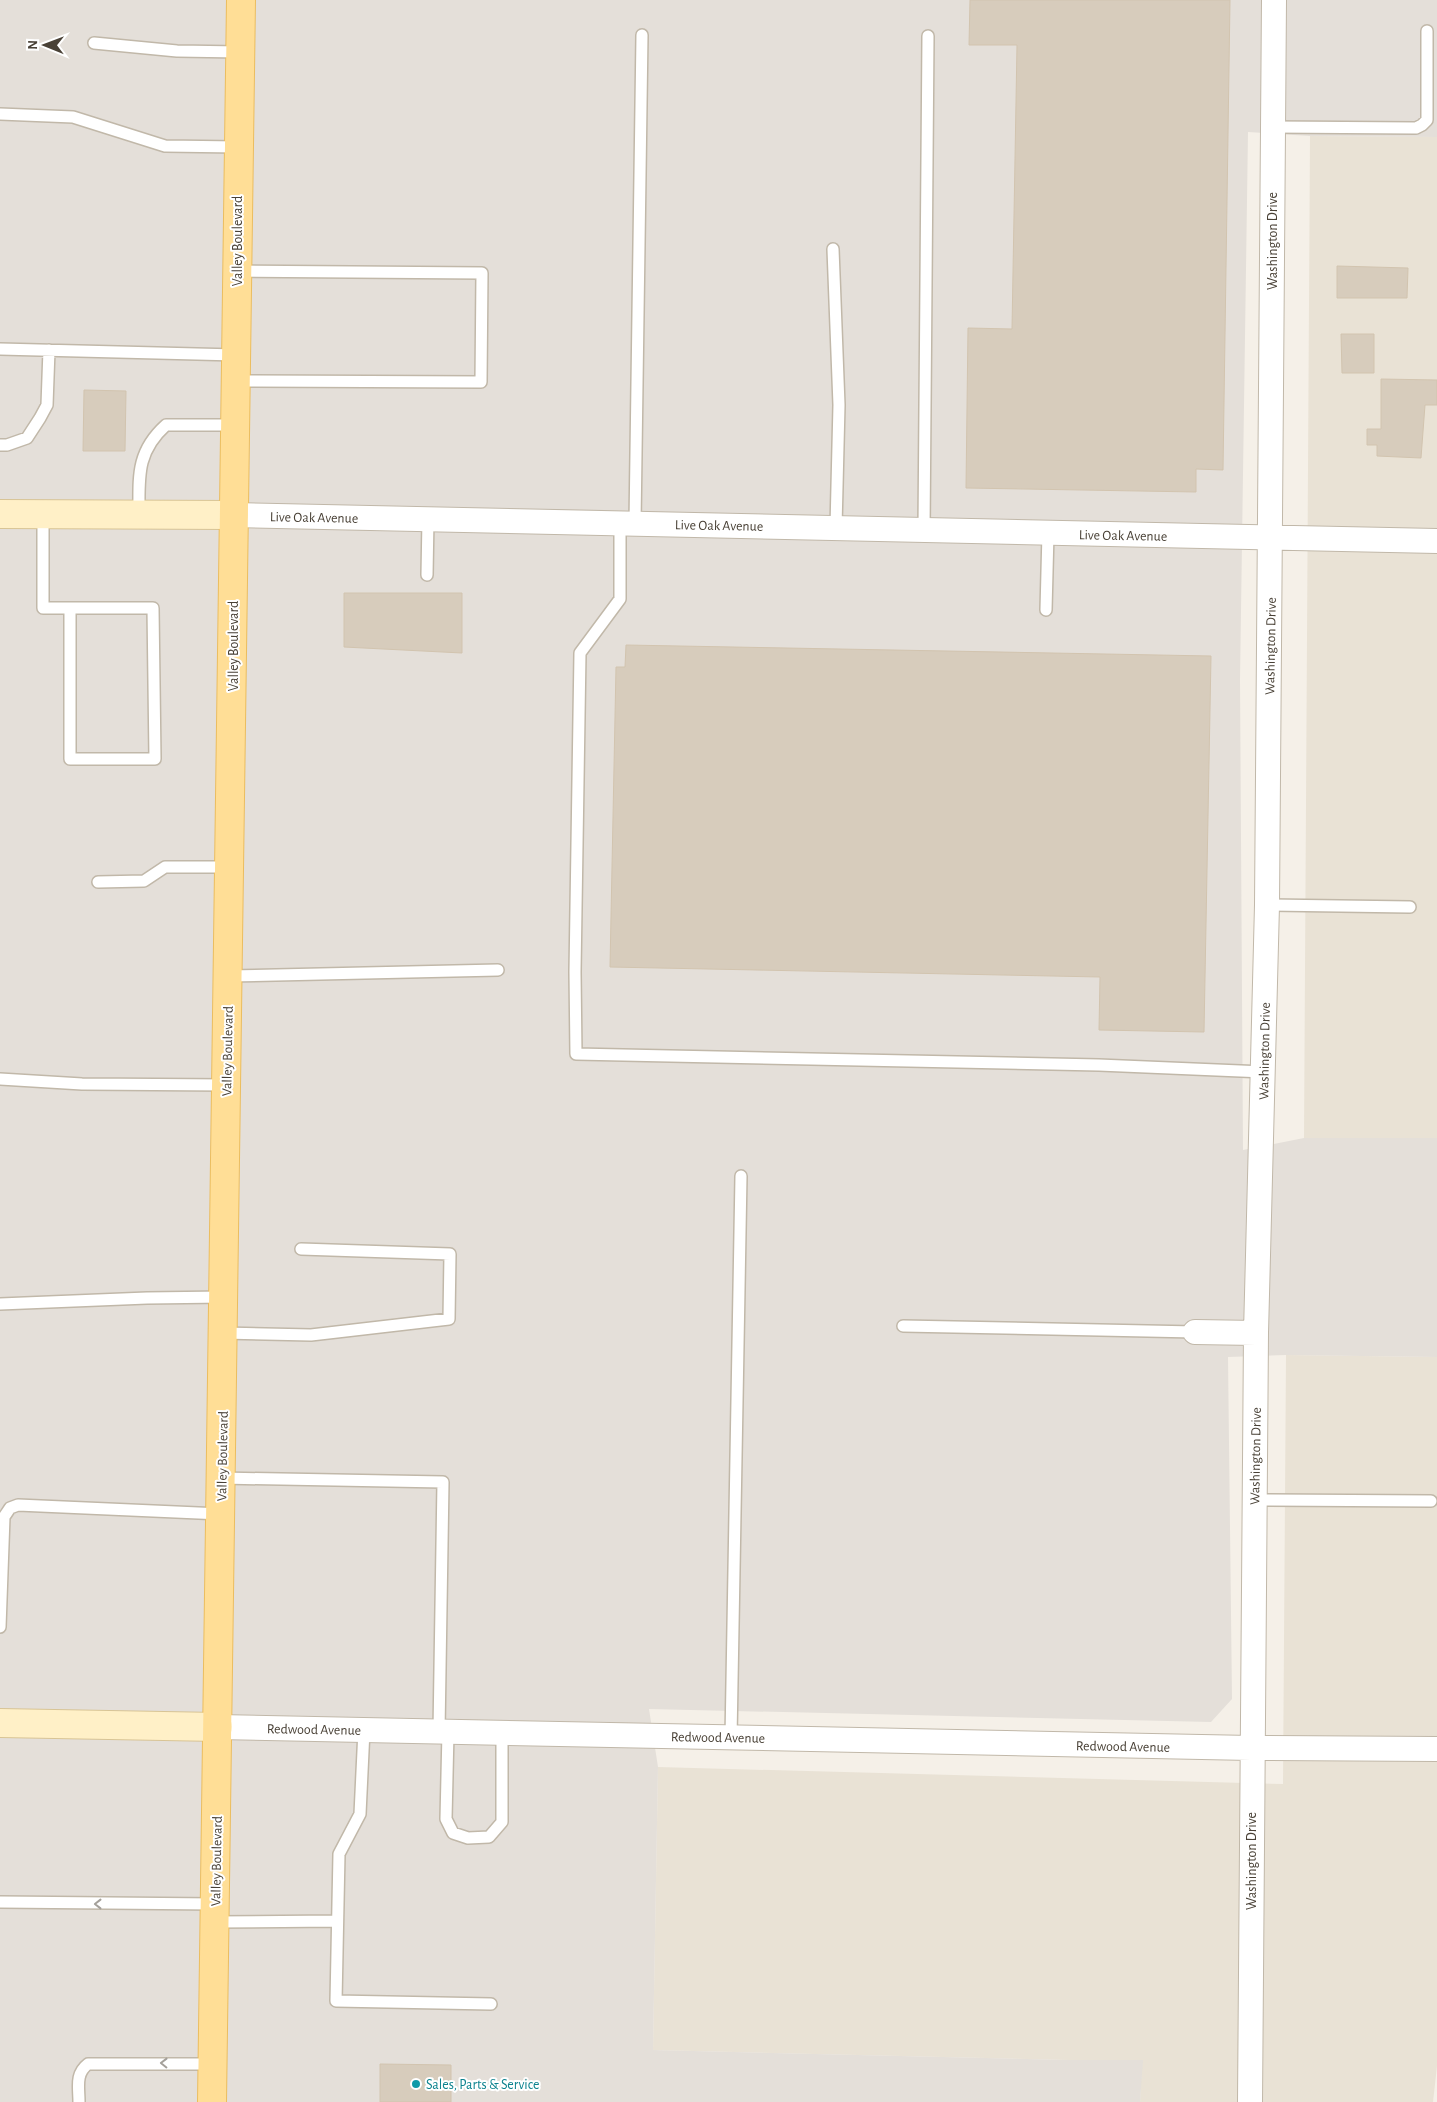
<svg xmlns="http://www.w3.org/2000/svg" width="1437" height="2102" font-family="'Alegreya Sans',sans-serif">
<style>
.residential{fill:#e9e2d5}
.industrial{fill:#e4dfd9}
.building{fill:#d7ccbc;stroke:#d2c4af}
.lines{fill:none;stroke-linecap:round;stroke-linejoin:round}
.lane-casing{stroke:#c1b8a9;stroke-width:14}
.street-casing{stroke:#c1b8a9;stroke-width:26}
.secondary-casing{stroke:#d8c495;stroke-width:30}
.primary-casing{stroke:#ebbd5f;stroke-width:30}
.lane{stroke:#fff;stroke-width:11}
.street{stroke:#fff;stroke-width:24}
.secondary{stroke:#fff0c7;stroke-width:28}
.primary{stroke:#ffde96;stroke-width:28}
.oneway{stroke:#a4a09a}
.culture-dot{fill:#0f9aa8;stroke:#fff;stroke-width:2}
.labels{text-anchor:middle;stroke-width:4;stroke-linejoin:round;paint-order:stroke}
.street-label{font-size:14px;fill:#494136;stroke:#fff}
.culture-label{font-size:14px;fill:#0d838f;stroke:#fff;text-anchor:start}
</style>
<rect width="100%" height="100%" fill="#f5f0e8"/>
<path class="residential" d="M1310,136L1437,137V1138H1304Z
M1286,1355L1437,1357V2066L1433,2102H1140L1142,2060H1068L653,2050L658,1767L1283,1784Z"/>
<path class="industrial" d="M0,0H1437V137L1310,136L1248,132L1240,680L1243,1150L1304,1138H1437V1357L1286,1355L1228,1357L1232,1699L1211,1722L649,1709L658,1767L653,2050L1068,2060H1143L1140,2102H0Z"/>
<path class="building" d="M970,0H1230L1223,470L1196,469V492L966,488L968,328L1012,329L1017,45H969Z
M1337,266L1408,268L1407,298H1337Z
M1341,334H1374V373H1342Z
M1381,379L1437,380V405H1425L1421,458L1377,456V445H1367V429H1381Z
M84,390L126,391L125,451H83Z
M344,593H462V653L344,647Z
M626,645L1211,656L1204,1032L1099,1030L1100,977L610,967L616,667H625Z
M380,2064L451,2065V2102H380Z"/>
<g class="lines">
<defs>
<path id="lane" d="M94,43L177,51L240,52
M0,114L73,117L165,146L238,147
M1272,127L1416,128L1422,125L1427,120V31
M833,249L839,405L836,527
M0,349L236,355
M236,381L481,382L482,273L237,271
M0,445H7L27,438L40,418L47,405L49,350
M139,514C139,477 136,452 166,425H235
M43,515V608H153L155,759H70V608
M620,523V599L580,653L575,972L576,1054L1099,1065L1264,1072
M635,523L642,35
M924,530L928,36
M427,575L428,519
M1046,610L1048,533
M98,882L144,881L165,867H230
M1267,905L1410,907
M229,976L498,970
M0,1079L82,1084L227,1085
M0,1304L147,1298L224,1297
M903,1326L1195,1332
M223,1333L311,1335L449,1319L450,1254L301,1249
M221,1478L443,1482L439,1731
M1254,1500L1431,1501
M0,1627L4,1517L10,1508L18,1505L221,1514
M364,1730L360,1814L339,1854L336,2001L491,2004
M448,1732L446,1819L453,1833L468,1838L489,1837L502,1822V1733
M731,1738L741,1176
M0,1902L215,1904
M215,1922L337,1921
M79,2102C79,2087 75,2074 88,2064H213"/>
<path id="street" d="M234,515L1437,541
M1195,1332L1256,1333
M218,1727L1251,1748L1437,1749
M1250,2102L1256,1333L1267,905L1274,0"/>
<path id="secondary" d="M0,514L234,515
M0,1723L218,1727"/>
<path id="primary" d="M212,2102L241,0"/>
</defs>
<use href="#lane" class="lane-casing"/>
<use href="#street" class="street-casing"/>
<use href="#secondary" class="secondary-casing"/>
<use href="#primary" class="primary-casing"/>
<use href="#lane" class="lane"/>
<use href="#street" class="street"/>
<use href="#secondary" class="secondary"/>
<use href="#primary" class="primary"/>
</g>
<defs><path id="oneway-chevron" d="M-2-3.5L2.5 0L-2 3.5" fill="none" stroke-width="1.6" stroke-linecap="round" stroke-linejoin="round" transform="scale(1.25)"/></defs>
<g class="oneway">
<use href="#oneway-chevron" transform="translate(98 1904) rotate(-180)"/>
<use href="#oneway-chevron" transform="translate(164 2063) rotate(-179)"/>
</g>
<circle class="culture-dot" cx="416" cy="2084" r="5"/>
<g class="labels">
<g class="street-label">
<text transform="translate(237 241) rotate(-90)" y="5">Valley Boulevard</text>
<text transform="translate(1272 241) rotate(-90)" y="5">Washington Drive</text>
<text transform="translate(314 517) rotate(1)" y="5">Live Oak Avenue</text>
<text transform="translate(719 525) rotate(1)" y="5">Live Oak Avenue</text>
<text transform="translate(1123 535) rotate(1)" y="5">Live Oak Avenue</text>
<text transform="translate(233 646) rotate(-90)" y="5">Valley Boulevard</text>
<text transform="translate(1270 646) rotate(-89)" y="5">Washington Drive</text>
<text transform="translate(227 1051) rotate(-89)" y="5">Valley Boulevard</text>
<text transform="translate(1264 1051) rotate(-89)" y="5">Washington Drive</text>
<text transform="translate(222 1456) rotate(-89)" y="5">Valley Boulevard</text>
<text transform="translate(1255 1456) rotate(-89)" y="5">Washington Drive</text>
<text transform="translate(314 1729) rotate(1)" y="5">Redwood Avenue</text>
<text transform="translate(718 1737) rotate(1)" y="5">Redwood Avenue</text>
<text transform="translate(1123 1746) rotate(1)" y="5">Redwood Avenue</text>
<text transform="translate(216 1861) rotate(-89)" y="5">Valley Boulevard</text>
<text transform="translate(1251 1861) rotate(-90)" y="5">Washington Drive</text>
</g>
<g class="culture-label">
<text x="426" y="2089">Sales, Parts &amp; Service</text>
</g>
</g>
<g transform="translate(45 45) rotate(271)" stroke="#ffffff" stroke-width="4" paint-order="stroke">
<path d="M0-4L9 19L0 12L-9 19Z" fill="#494136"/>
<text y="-8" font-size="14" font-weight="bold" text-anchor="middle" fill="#494136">N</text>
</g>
</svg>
